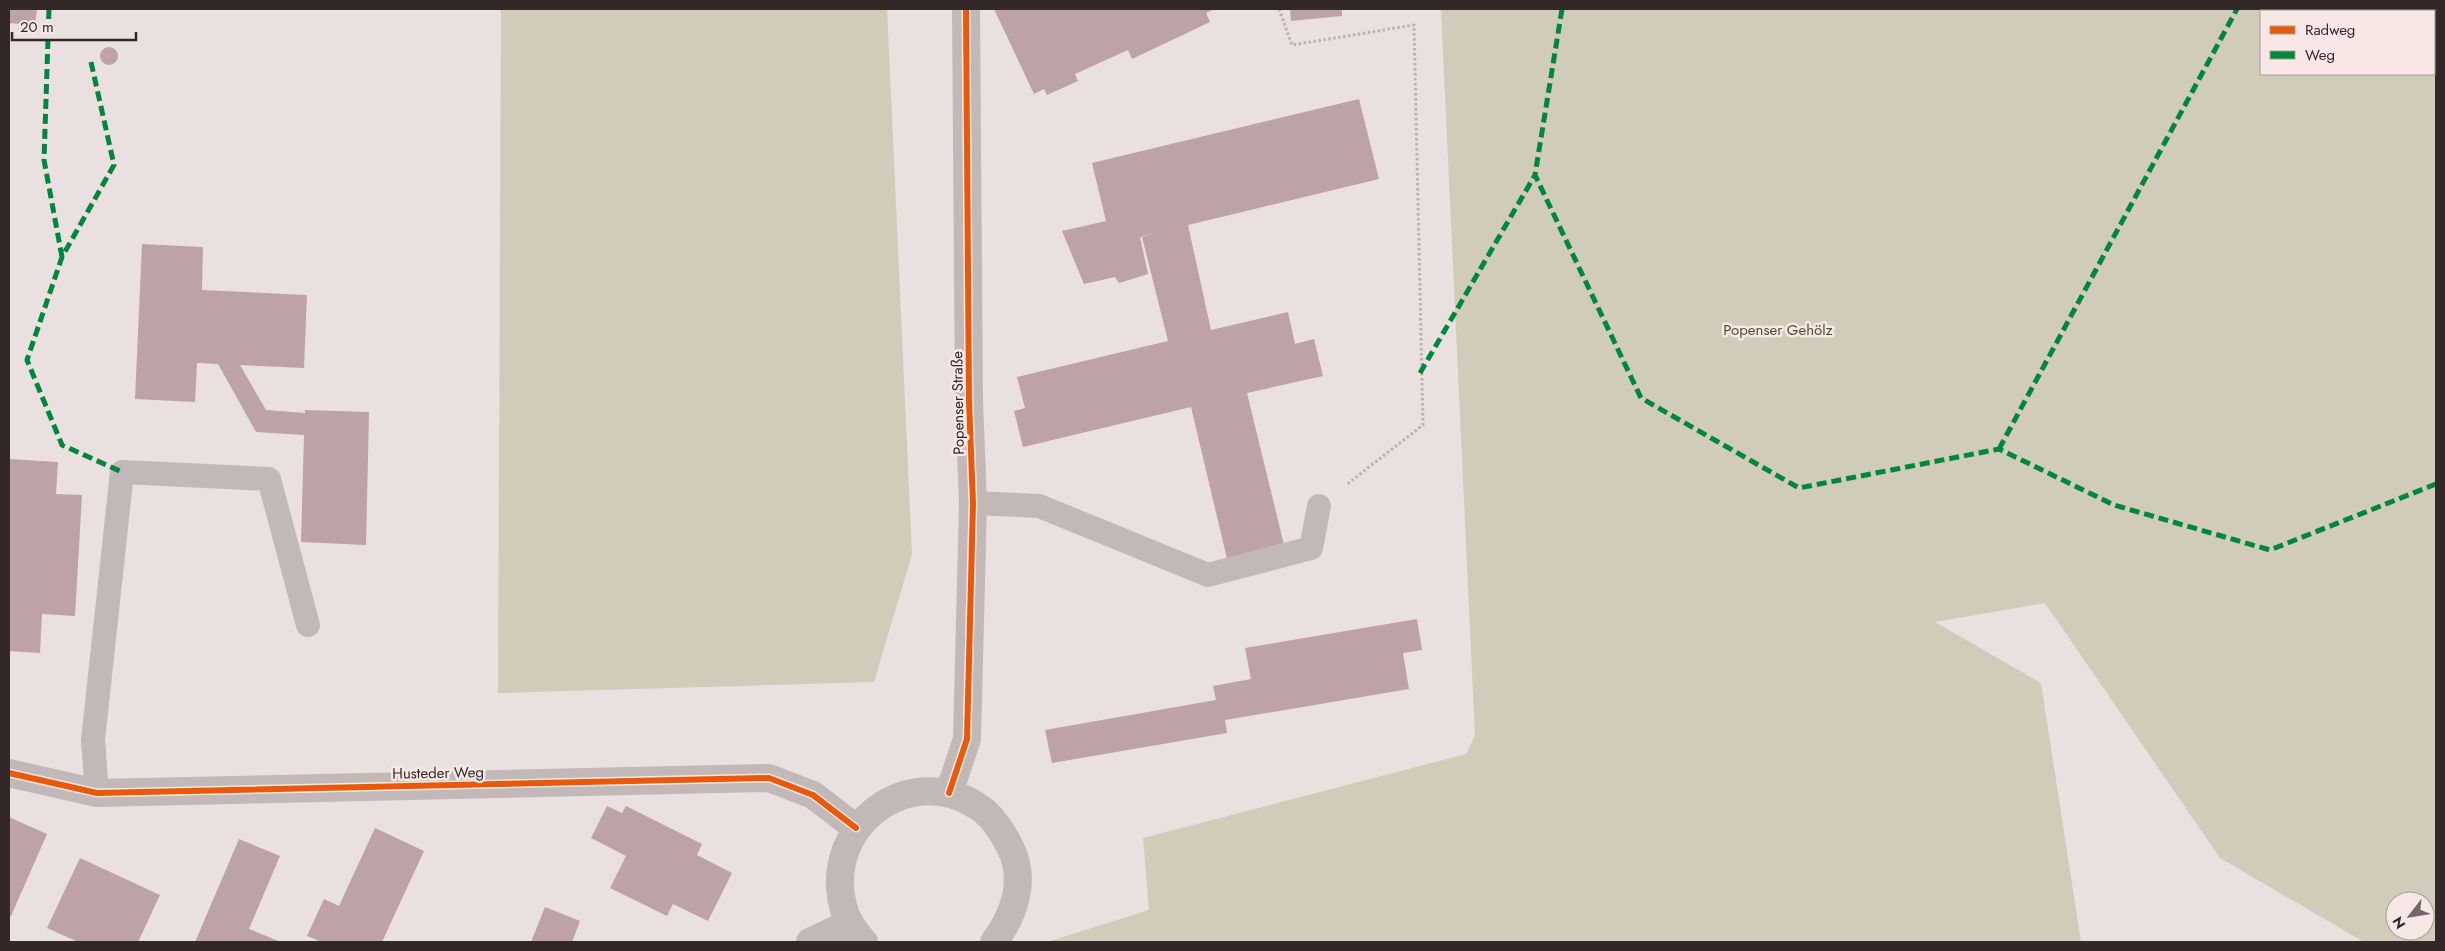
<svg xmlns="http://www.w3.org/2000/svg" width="2445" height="951" font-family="Jost,sans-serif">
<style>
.green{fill:#d1cbba;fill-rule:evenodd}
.building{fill:#bda2a6}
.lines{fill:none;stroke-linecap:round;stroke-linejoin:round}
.path{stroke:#bcb1b0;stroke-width:3;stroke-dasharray:2.5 2.5;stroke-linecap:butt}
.service{stroke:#c3b8b8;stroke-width:24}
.minor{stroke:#c3b8b8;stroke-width:28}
.quiet{stroke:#00873e;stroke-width:5;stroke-dasharray:10 5;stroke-linecap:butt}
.cycleway-casing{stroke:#f7e8e5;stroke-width:9}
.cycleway{stroke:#e8590c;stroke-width:6}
.labels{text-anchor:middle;stroke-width:5;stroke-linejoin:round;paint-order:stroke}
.park-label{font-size:15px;fill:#4f4d2c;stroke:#f7e8e5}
.street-label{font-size:15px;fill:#332728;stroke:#f7e8e5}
</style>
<rect width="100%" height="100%" fill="#eae0df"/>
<path class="green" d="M501,9H887L912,554L874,682L498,693Z
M1441,9H2436V942H2364L2220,858L2045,603L1935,622L2041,683L2081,942H1047L1149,910L1143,838L1466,754L1475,736ZM2261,11H2434V74H2261ZM2395,901H2425V931H2395Z"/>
<path class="building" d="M9,9H37L35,25L9,23Z
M994,9H1215L1206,13L1210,22L1132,59L1128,50L1075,74L1078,81L1047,95L1044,89L1034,94Z
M1290,9H1342V16L1291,21Z
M100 56a9 9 0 1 1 18 0a9 9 0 1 1-18 0Z
M1359,99L1379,179L1188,225L1211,330L1288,312L1295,344L1314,339L1323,376L1247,393L1285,549L1228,563L1191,407L1023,447L1014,411L1025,408L1017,377L1168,341L1142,237L1159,232L1140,237L1148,274L1119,283L1115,277L1084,284L1062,231L1106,221L1092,163Z
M142,244L203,247L202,290L307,295L304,368L240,365L266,410L305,413V410L369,412L366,545L301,542L304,435L256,432L218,364L197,363L195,402L135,399Z
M9,459L58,462L56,494L82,495L75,616L42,614L40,653L9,651Z
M1417,619L1422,650L1403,653L1409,689L1225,720L1227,733L1052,763L1045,730L1216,700L1213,686L1251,679L1245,648Z
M607,806L622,813L626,806L702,844L697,855L732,873L708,921L673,904L667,916L610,888L626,856L591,838Z
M9,817L47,834L11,916L9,915Z
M375,828L424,851L382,942H322L307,936L324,899L339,906Z
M239,839L280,856L249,929L281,942H195Z
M80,858L160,895L138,942H78L47,928Z
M545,907L580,921L572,942H531Z"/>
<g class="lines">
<path class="path" d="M1279,9L1292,45L1414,25L1423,425L1346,485"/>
<path class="service" d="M973,503L1039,506L1208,575L1311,548L1319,506
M97,793L93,740L122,472L269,479L308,625"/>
<path class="minor" d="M9,773L97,793L769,778L813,795L856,828
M949,793L967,739L973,503L969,401L966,9
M810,942L850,923
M864,942C859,936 854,930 850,924C844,913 841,900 840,888C836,815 915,765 977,806C992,815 1002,831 1010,847C1027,880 1014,915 994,942"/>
<path class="quiet" d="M49,9L44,160L62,257
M1562,9L1535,175L1641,398L1799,488L1999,449L2114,505L2270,550L2436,484
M91,62L114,165L62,257L27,360L62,445L122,472
M1420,373L1535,175
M1999,449L2237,9"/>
<defs>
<path id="cycleway" d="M9,773L97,793L769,778L813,795L856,828
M949,793L967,739L973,503L969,401L966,9"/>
</defs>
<use href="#cycleway" class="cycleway-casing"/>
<use href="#cycleway" class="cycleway"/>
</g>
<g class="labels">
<g class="park-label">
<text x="1778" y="335">Popenser Gehölz</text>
</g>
<g class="street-label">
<text transform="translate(958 403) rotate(-91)" y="5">Popenser Straße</text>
<text transform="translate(438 773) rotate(-1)" y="5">Husteder Weg</text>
</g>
</g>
<rect width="2445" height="951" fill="none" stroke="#332728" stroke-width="20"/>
<rect x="2260" y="10" width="175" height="65" fill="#f7e8e5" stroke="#a99b99"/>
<rect x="2270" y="26" width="25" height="8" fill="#e8590c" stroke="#a99b99"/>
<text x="2305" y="35" font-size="15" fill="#332728">Radweg</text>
<rect x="2270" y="51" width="25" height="8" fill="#00873e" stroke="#a99b99"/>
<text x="2305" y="60" font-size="15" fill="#332728">Weg</text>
<g transform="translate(2410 916) rotate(239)"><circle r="24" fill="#f7e8e5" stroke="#a99b99"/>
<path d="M0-4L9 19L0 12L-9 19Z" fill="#736868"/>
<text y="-8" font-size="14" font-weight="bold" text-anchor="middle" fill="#332728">N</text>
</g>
<path d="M12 32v8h124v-8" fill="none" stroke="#332728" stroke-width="2.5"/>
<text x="20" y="32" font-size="15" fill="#332728" stroke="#f7e8e5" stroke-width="4" paint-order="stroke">20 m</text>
</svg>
